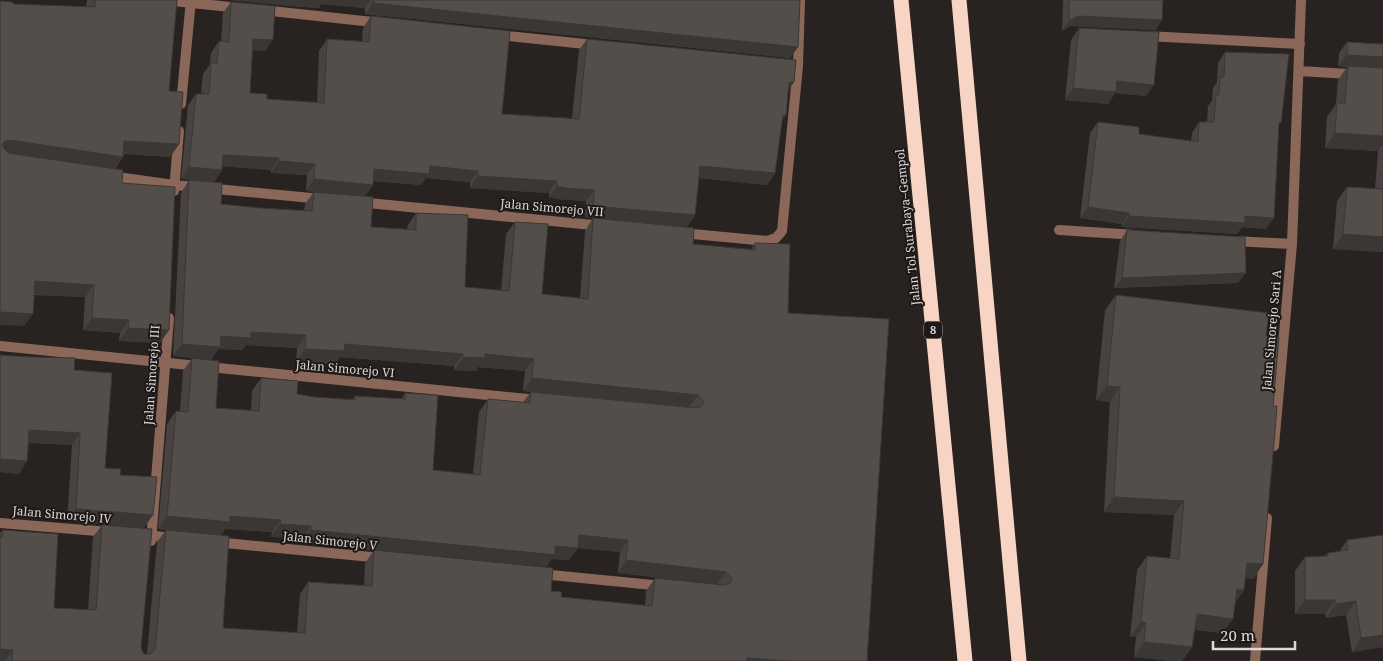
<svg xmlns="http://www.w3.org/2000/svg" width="1383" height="661" font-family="'Noto Serif',serif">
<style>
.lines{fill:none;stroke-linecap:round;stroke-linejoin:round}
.street{stroke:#8a6758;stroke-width:10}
.highway{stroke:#f8d4c5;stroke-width:15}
.wall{fill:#484340}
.shaded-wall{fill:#3b3734}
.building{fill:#544e4b;stroke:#3b3734}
.labels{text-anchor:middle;stroke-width:4;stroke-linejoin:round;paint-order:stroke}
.shield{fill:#1e1917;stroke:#a39f9d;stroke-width:1}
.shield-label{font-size:11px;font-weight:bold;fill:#dcd9d7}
.street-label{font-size:12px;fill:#dcd9d7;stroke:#1e1917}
</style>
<rect width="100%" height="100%" fill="#282320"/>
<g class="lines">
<path class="street" d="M163,0L240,8
M262,10L382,23
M498,35L595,45
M1146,36L1300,44
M1299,71L1383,76
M181,104L191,0
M110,176L174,185L322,199
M174,191L179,131
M358,202L603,226
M1059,230L1136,235
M682,233L767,241L776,238L782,231L798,66L800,0
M1233,241L1292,244
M0,346L538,400
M1274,446L1292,244L1301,0
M0,523L109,532
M138,534L173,538
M151,541L169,318
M215,542L382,558
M541,574L663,586
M1255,661L1267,518"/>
<path class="highway" d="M901,0L965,661
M959,0L1019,661"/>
</g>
<path class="wall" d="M87,0H177L169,91L179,144L170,157L124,154L123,157L115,169L122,183L160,343L119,341L120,333L83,330L85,297L34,295L24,326L13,4L86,7Z
M230,0H800L798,47L790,58L365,14V8L321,4L319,8L291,6Z
M1063,0H1163L1156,30L1071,26L1062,31Z
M231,2L265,51L253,50L250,93L267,99L317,102L319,51L327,39L362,41L363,28L371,16L502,114L572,118L579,50L587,39L788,90L786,115L782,120L775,173L767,185L699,178L695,215L687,227L585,217L586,201L557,199L549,197V193L470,188V182L426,178L421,185L373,181V185L365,196L306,191L307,175L271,173V170L222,166V170L214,182L181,179L188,105L196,94H201L203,74L210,64L211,53L219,41L221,42L223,13Z
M1079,28L1146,96L1115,93L1108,104L1065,100L1071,40Z
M1347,42L1383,68V252L1333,249L1337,201L1347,187L1375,189L1378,151L1325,148L1327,117L1336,104L1338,80L1347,67L1338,66L1339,53Z
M1225,52L1279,127L1266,229L1242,227L1237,234L1121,227L1122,224L1080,218L1090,133L1098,122L1139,134L1191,141L1192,133L1199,122H1207L1208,106L1212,101L1213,88L1217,82L1218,63Z
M189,180L221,204L260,208L304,211L305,204L314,192L371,227L407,229L408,225L416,213L465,287L501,291L506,234L515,222L542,294L580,298L585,231L593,218L693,244L751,249L755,243L788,313L867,661H0V533L3,530L54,608L88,610L93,537L102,525L141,648L144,654H147L157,542L166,530L223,628L297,633L300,594L308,582L364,586L365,563L374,550L551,591L561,597L645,606L646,591L655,578L717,584L618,573L620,552L578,548L569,560L552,559L546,567L302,543L303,538L271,537L272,532L225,529L221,535L158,529L167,424L176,411H180L183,371L192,358L216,408L251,410L252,391L261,378L297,394L314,397L353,399L355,396L401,399L405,393L433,470L473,474L479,412L488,399L523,402L531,392L689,407L523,391L525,371L478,367L476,371L454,370V366L340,357L335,364L296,362L297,348L246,345L242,350L218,349L211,360L173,356L181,193Z
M1127,230L1238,283L1114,288L1120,241Z
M1116,295L1266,336L1273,406L1263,564L1253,579L1245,578L1235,603L1233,619L1222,633L1195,630L1192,647L1182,661H1172L1134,657L1136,637H1130L1137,570L1147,556L1170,558L1174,515L1104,512L1110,402L1096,400L1105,310Z
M0,355L74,370L105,468L120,475L144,528L67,521L72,445L29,443L27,461L19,474L0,472Z
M1347,540L1383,647L1352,652L1346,615L1326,618L1325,614H1295V571L1305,557L1325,556L1328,553L1339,552Z"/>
<path class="shaded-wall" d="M230,0H371L365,8L321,4L319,8L291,6Z
M373,3L798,47L790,58L365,14Z
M1078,16L1162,20L1156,30L1071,26L1062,31L1069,21Z
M253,39L273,40L265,51L245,50Z
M1347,55L1383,57V66L1381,69L1338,66Z
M1117,81L1154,85L1146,96L1115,93L1108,104L1065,100L1073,88Z
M789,82H794L786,94Z
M1335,133L1383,136V143L1378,151L1325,148Z
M10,140L123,157L115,169L0,153L4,142Z
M124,141L179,144L170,157L116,153Z
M223,155H226L279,158L271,170L218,166Z
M279,161L315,164L307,175L271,173Z
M430,166L478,171L470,182L426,178L421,185L366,180L374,169Z
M700,166L775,173L767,185L692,177Z
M189,167L222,170L214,182L181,179Z
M478,176L557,181L549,193L470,188Z
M314,179L373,185L365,196L306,191Z
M557,186L594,190L586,201L557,199L549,197Z
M593,206L695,215L687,227L585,217Z
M1088,207L1129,213L1122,224L1080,218Z
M1129,216H1245L1274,218L1266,229L1242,227L1237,234L1121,227Z
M1343,234L1383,237V252L1333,249Z
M1246,273L1238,283L1114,288L1122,278Z
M35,281L94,285L85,297L26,294Z
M0,312L33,314L24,326L0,325Z
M92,318L129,320L120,333L83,330Z
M128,328L169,330L160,343L119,341Z
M251,332L306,335L297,348L246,345L242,350L218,349L211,360L173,356L182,344L221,336Z
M345,344L463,354L454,366L340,357L335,364L296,362L305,349Z
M485,354L534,359L525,371L478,367L476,371L454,370L463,357Z
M532,378L698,395L689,407L523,391Z
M1107,386L1120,387L1110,402L1096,400Z
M29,430L80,433L72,445L21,442Z
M0,459L27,461L19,474L0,472Z
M1114,497L1184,501L1174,515L1104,512Z
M76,509L153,515L144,528L67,521Z
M167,516H230L281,520L272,532L225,529L221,535L158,529Z
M280,524L311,526L303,538L271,537Z
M311,530L555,546L579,535L628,540L620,552L578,548L569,560L552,559L546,567L302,543Z
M626,560L726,572L717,584L618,573Z
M1247,563L1263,564L1253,579L1237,578Z
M1237,589L1244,590L1234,605Z
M1305,600H1335L1325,614H1295Z
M1356,601L1346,615L1326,618L1336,604Z
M1197,614L1233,619L1222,633L1187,629Z
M1141,622L1146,623L1136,637H1130Z
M1383,635V647L1352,652L1361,638Z
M1144,642L1192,647L1182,661H1172L1134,657Z
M0,649L13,650L5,661H0Z
M747,658L791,661H745Z"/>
<path class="building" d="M95,0H177L169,91L183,92L179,144L124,141L123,157L10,140L4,142L2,146L8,153L123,170L122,183L175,187L169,330L128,328L129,320L92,318L94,285L35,281L33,314L0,312V1L13,2V4L95,7Z
M373,0H800L798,47L373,3Z
M1069,0H1163L1162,20L1078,16L1069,21Z
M231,2L275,6L273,40L253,39L250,93L267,94V99L324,103L327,39L369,42L371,16L510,31L502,114L579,119L587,39L796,60L794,82H789L786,115H783L775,173L700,166L695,215L593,206L594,190L565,188L557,186V181L478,176V171L430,166L429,174L374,169L373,185L314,179L315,164L279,161V158L226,155H223L222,170L189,167L196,94H209L211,63H217L219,41L229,42Z
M1079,28L1159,32L1154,85L1117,81L1116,92L1073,88Z
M1347,42L1383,44V57L1347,55Z
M1225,52L1289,54L1281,123H1279L1274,218L1245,216V223L1129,216V213L1088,207L1098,122L1139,127V134L1198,142L1199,122H1214L1216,95H1219L1220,77H1224Z
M1348,66L1383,68V136L1335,133L1337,103H1345Z
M189,180L222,183L221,204L260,208L312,211L314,192L373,197L371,227L416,230V213L468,215L465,287L509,291L515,222L548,224L542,294L588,299L593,218L694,228L693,244L755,250V243L790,244L788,313L889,319L867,661H791L747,658L746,661H12L13,650L0,649V537H2L3,530L58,534L54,608L96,610L102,525L152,529L141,648L144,654H151L155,649L166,530L229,536L223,628L305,633L308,582L372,586L374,550L553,568L551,591L562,592L561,597L652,606L655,578L724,585L730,583L732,579L726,572L626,560L628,540L579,535L578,548L555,546V555L311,530V526L280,524L281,520L230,516V522L167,516L176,411L188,412L192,358L219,361L216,408L259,411L261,378L298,381L297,394L314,397L355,400V396L405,399V393L438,395L433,470L480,475L488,399L530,403L531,392L696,408L702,406L704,402L698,395L532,378L534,359L485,354V358L463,357V354L345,344L344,351L305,349L306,335L251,332V338L221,336L220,347L182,344Z
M1347,187L1383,189V237L1343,234Z
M1127,230L1245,237L1246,273L1122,278Z
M1116,295L1269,313L1266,336L1279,337L1273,406H1277L1274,443L1263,564L1247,563L1244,590L1237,589L1233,619L1197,614L1192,647L1144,642L1146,623L1141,622L1147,556L1179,559L1184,501L1114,497L1120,387L1107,386Z
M0,355L32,357L75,358L74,370L112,373L105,468L121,469L120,475L157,477L153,515L76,509L80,433L29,430L27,461L0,459Z
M1383,535V635L1361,638L1356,601L1336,604L1335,600H1305V557L1328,556V553L1348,550L1347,540Z"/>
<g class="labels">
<rect class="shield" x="924" y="321.5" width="18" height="17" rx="4"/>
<g class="shield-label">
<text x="933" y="334">8</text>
</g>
<g class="street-label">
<text transform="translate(552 208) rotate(5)" y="4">Jalan Simorejo VII</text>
<text transform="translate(908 227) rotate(-96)" y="4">Jalan Tol Surabaya–Gempol</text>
<text transform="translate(1272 330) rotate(-85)" y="4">Jalan Simorejo Sari A</text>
<text transform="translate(345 369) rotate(5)" y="4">Jalan Simorejo VI</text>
<text transform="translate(152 375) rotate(-86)" y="4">Jalan Simorejo III</text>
<text transform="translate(62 515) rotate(5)" y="4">Jalan Simorejo IV</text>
<text transform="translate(330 541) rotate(6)" y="4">Jalan Simorejo V</text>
</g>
</g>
<path d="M1213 641v8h82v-8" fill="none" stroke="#dcd9d7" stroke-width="2.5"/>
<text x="1220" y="641" font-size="15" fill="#dcd9d7" stroke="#1e1917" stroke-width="4" paint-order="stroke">20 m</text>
</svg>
